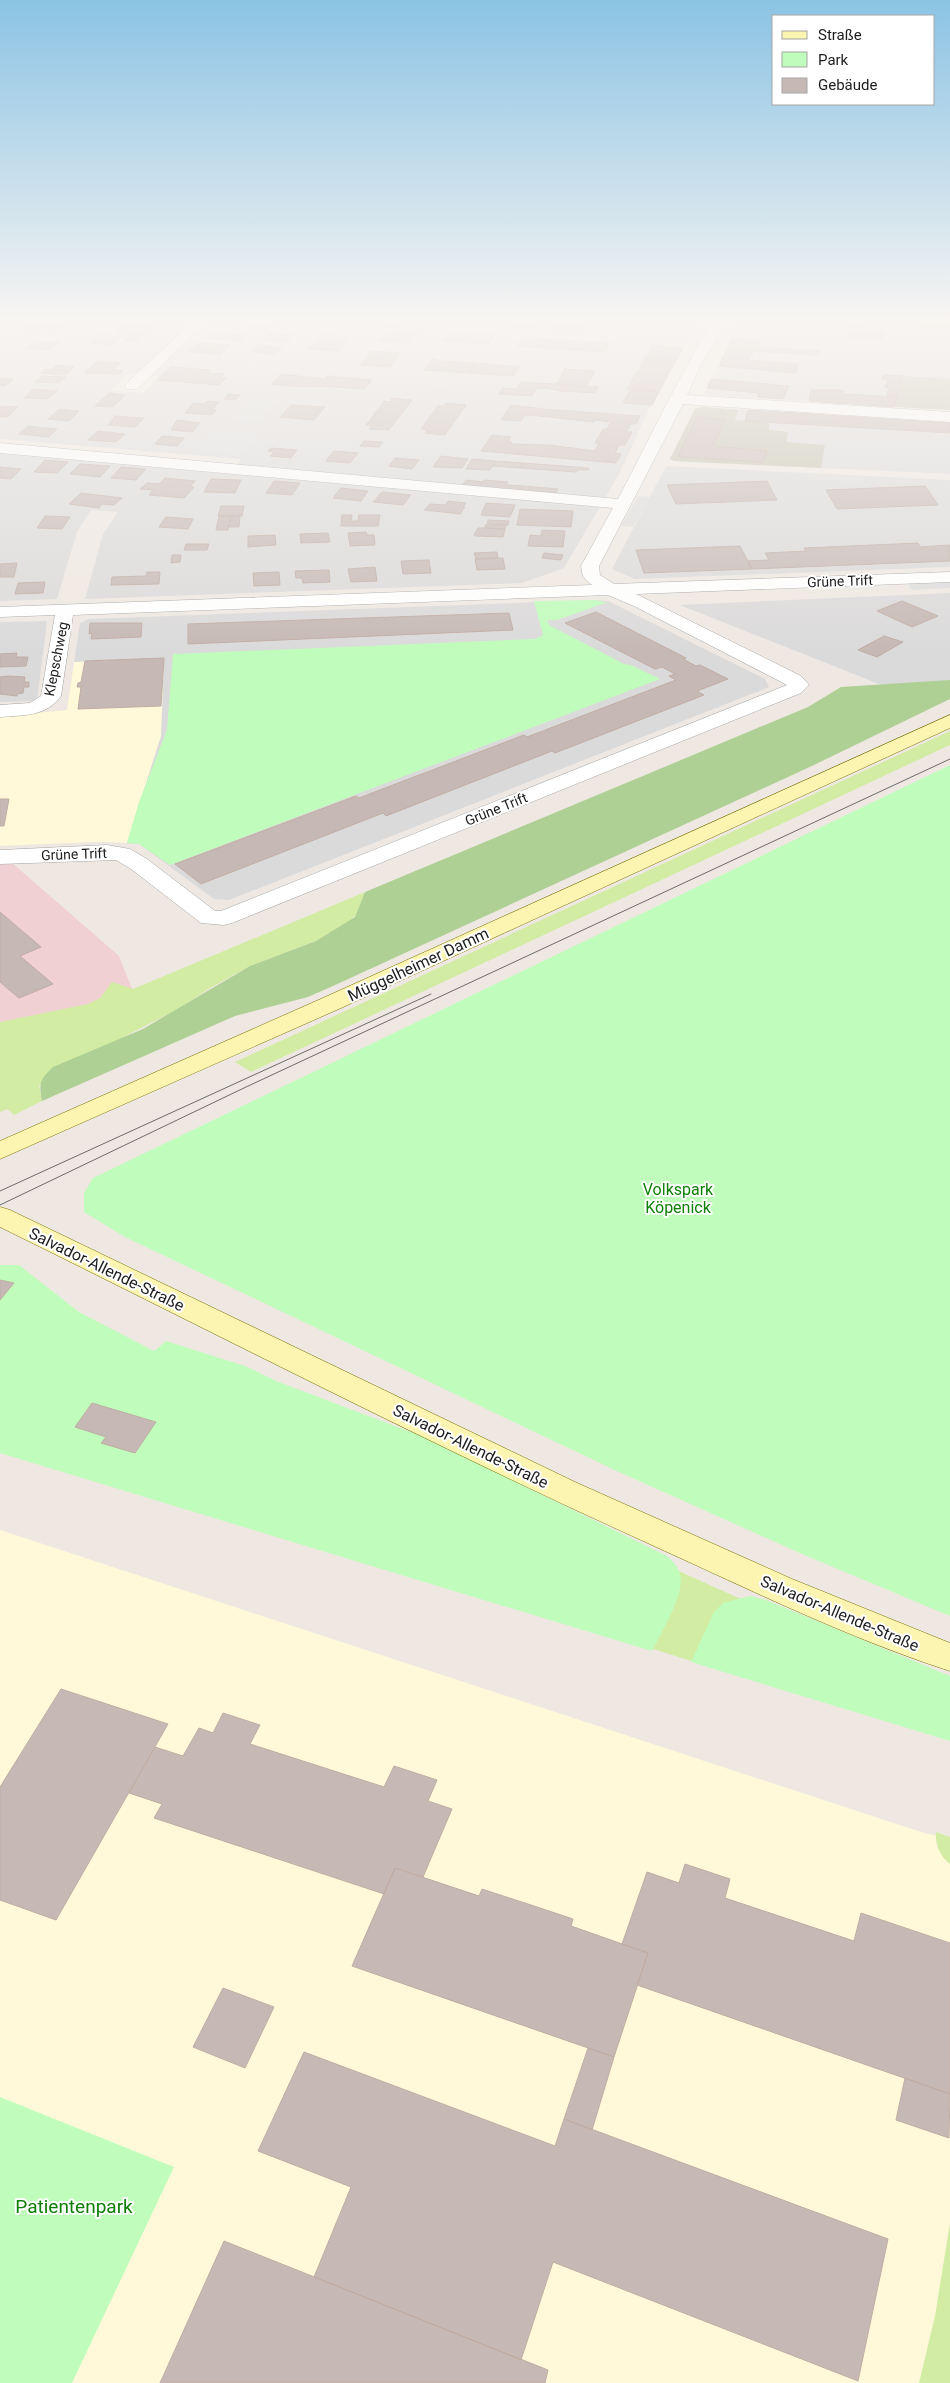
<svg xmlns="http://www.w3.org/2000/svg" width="950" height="2383" font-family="Roboto,sans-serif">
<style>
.residential{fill:#dbdada}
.commercial{fill:#f1d0d3}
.education{fill:#fff9da}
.construction{fill:#c3c0ad}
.grass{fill:#d2eca4}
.forest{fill:#afd094}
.park{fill:#c0fcbb}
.parking{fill:#ddd}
.building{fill:#c6b9b5;stroke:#c1aca3}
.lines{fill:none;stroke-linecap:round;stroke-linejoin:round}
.minor-casing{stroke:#a4a4a4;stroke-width:1}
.secondary-casing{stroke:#777200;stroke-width:1}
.minor{fill:#fff;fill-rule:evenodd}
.secondary{fill:#fcf5b2;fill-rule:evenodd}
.tram{stroke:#6b6b6b;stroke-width:1}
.labels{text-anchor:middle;stroke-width:4;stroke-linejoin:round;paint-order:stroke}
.far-street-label{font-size:14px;fill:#1d1d1d;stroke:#fff}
.street-label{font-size:16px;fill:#1d1d1d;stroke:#fff}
.park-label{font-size:16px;fill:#0e7f06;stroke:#fff}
.near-park-label{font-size:19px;fill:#0e7f06;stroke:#fff}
</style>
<rect width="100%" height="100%" fill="#efe8e2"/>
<path class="residential" d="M0,319H187L193,323L139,374H128L112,390L143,393L159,377L149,375L202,324L216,321L274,325L280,319H701L648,411L621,470L605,498L237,465L241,459L0,439Z
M744,319H950V410L708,395L705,393Z
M702,407L950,423V474L674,461L670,459L695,409Z
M0,450L601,505L564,568L522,583L85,599L103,534L118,512L91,510L77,532L57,599L0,601Z
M666,466L950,480V567L635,579L612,569Z
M950,593V699L934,706L680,605Z
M596,600L608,601L765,679L769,687L229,900L214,899L139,844L98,842L0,846V716L67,710L80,623L89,619Z
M47,621L37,701L0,702V622Z"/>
<path class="commercial" d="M11,862L119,956L132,989L0,1045V863Z"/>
<path class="education" d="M164,658L161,736L127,843L98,842L0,846V716L67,710L74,662Z
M0,1530L921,1832L950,1839V2383H0Z"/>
<path class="construction" d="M921,319H950V330L920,328Z
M904,376L950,379V410L894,407Z
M702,407L738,410L735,420L769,423V430L788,432L786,442L825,445L821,468L674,461L670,459L695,409Z"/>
<path class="grass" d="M950,731V745L251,1072L235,1062Z
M365,892L358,913L347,923L316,941L250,966L210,988L180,1008L102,1048L39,1085L42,1101L14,1115L7,1109L0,1112V1022L88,1004L100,998L112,982L133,989Z
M572,1523L752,1604L730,1673L531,1611Z
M936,1832L950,1837V1864C940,1856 935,1845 936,1832Z
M950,2223V2383H919L935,2316Z"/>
<path class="forest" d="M950,680V699L814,765L333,986L308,997L235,1016L42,1101C39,1083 39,1080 53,1067L143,1029L250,966L316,941L355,917L365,892L808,707L841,687Z"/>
<path class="park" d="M596,600L612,604L605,603L557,620H547L549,625L624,664L631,665L660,679L170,865L139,844L127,843L139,802L167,730L173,654L535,639L543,635L534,601Z
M950,765V1616L802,1554L619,1472L125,1237L84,1212V1193L93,1178Z
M0,1265H19L79,1312L154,1351L166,1341L245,1366L276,1381L424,1437L667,1556C671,1560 677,1565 679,1571C688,1591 661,1632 652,1651L0,1453Z
M750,1596L766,1600L950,1676V1741L691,1662L714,1612L723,1603Z
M0,2097L174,2167L72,2383H0Z"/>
<path class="parking" d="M412,374L459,377L452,388L404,384Z
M254,398L279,400L259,422L233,420Z
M219,431L250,434L258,436L240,456L199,452Z
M808,474L862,476L863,481L808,479Z
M638,496L650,497L633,527L621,526Z
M950,581V588L912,590L908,583Z"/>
<path class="building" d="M35,319H52L38,330L22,329Z
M52,319H69L56,329L41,328Z
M129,319H148L162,320L139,335L116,333L120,330H117Z
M302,319H313L306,326L282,324L286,320Z
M480,319H496L493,323H477Z
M510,319H522L520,322L539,323L536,327L507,326Z
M744,319H767L764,326L741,324Z
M856,319H881L880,324L855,323Z
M553,324L584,326L580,331L549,329Z
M389,327L419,329L408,343L378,341L389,331L386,330Z
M851,327L884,329L882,340L848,338Z
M451,332L484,335H494L488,344L444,341Z
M213,333L245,335L240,341L207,338Z
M130,334L142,335L136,341L123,340Z
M269,334L292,335L286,342L263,340Z
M99,335L122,337L113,345L90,343Z
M320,335L349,337L338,351L308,349L319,338H317Z
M523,337L532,338L566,340L560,349L517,346Z
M733,338L761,340L757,349H768V352L727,349Z
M566,340L599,343H610L605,352L560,349Z
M36,341L59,343L50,350L26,348Z
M199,343L230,345L221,354L189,352Z
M259,345L282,347L275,354L252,352Z
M653,345L683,348L675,362L644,360L646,356H648Z
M769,348L820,351L818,355L768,352Z
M727,349L754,351L748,360L798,364L795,373L719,366Z
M371,351L401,353L390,367L359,365L370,354H368Z
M432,359L441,361L475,363L469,373L424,370Z
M644,360L675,362L667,376L635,374L639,371Z
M98,361L120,363L112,370L123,371L119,374L84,373Z
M475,363L509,366H520L513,376L469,373Z
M57,365L74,367L68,371L52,369Z
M171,367L210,370L207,373L224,374L221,378H226L219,385L157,380Z
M46,369L69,372L64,375L41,373Z
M564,369L595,371L587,386L555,384L559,381Z
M281,374L324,379L327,376L372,380L365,389L319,386L301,387L272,384Z
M635,374L667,376L659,392L626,389L630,385Z
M884,375L903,376L897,397H886L889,389L885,387L888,380L882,379Z
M42,376L66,377L59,383L35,382Z
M0,378L13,379L5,386L0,385Z
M711,379L789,386L783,399L757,397L759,393L707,388Z
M521,382L555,384L598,387L595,393L561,391L546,388L536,389L532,396L499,394L503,388L517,389Z
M33,389L57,391L48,399L24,398Z
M631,389L659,392L652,405L623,403Z
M811,390H837L844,391V394L897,397L894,407L809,401Z
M109,393L125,395L113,407L95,406Z
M228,394L240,395L235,400L224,399Z
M392,398L412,400L389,430L369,429L372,425H366L384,401L390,402Z
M207,401L219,402L212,410H216L212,415L185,413L193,403L204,404Z
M446,403L466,405L445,435L425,433L427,430L421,429L438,406H444Z
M291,405L325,407L314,420L280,417Z
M511,405L543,409L640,416L636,424H630L626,432H632L625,445H619L615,453L621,454L616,463L481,451L492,435L511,437L508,442H512L511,444L549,445L595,451L599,443H595L603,429L606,430L611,422L595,420L594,422L530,415L524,416L521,421L501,420Z
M7,406L18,407L7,417H0V407Z
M59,409L79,411L69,421L48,419Z
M748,410L950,423V433L745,421Z
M115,416L144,418L135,427L108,425Z
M697,417L725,420L713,446L767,451L763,462L678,457Z
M177,420L192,422L200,423L192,432L171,430Z
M28,426L57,429L49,437L19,434Z
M98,431L125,434L116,442L88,440Z
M162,436L184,438L177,446L155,444Z
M364,441L383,442L379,447L360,446Z
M271,448L297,450L291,458L270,456L274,452L268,451Z
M334,451L358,453L350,463L326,461Z
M441,456L468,459L462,468L433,467Z
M395,458L419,460L412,469L389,466Z
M472,459L495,461L490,470L466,469Z
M45,460L68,462L57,473L34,472Z
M495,461L523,463L520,468L492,466Z
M523,463L589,468L588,470H577L576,472L520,468Z
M80,464L110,466L100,477L70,474Z
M0,467L21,469L11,479L0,478Z
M121,467L146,469L136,480L111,478Z
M165,478L195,481L190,487H194L184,498L149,495L153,490L140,489L147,483L159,484Z
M211,479L241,480L235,493L204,492Z
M466,480L483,482L479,488L462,486Z
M484,480L508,482L506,485L523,486L520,491L479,488Z
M274,481L300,483L292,495L266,493Z
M767,481L777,500L676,504L667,485Z
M523,486L558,489L555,494L520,491Z
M925,486L938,505L837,509L826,490Z
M341,488L368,491L361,501L333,498Z
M382,492L411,495L403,505L373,502Z
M81,493L122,498L114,505L102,504L99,508L69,504Z
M448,501L466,503L463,507H465L460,514L424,510L430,504L445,505Z
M486,503L515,505L510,517L481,515Z
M221,506H244L242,516H218Z
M520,509L573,511L571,527L517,525Z
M342,515H352L351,521H358L359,515H380L378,526H341Z
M45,516L70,517L62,529L37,528Z
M219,516H231L228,530H216Z
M231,516H240L239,527H229Z
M166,517L193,519L188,529L159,527Z
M488,520L509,521L508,525L487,524Z
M485,525H506L505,529L485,528Z
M478,528H485L505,529L503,537L476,536L474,535Z
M542,530L565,531L563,547L528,546L530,535L541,536Z
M366,532L367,535H374L375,545L350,546L348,533Z
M328,533L330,542L301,543L300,534Z
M275,535L276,545L248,547V536Z
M918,543L920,547L950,545V561L752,569L748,561L769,560L765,553L806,551L804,548Z
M186,544H209L207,550H184Z
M740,546L752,569L644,573L636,550Z
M497,552L498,558L476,559L474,553Z
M544,553L563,555L561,560L542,558Z
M172,555H181L180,562L171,563Z
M503,558L505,569L477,570L475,559Z
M429,560L431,573L403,574L401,561Z
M17,563L14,577H0V564Z
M375,567L377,581L351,582L348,569Z
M329,570L330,582L303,583L302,578H296L295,571Z
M147,572H160L159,584L111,585L112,577L146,576Z
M279,572L280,585L254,586L253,573Z
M45,582L43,593L15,594L18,583Z
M902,601L938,616L912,627L877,611Z
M596,612L686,658L683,659L696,666L700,665L728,679L697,691L704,695L555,753L552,751L386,816L383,813L201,884L175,864L356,796L359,798L524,735L527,737L676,680L669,676L675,674L662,667L655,669L565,623Z
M509,613L513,630L188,644V624Z
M90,623H142L141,637L91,639L92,633L89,634Z
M884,636L903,642L877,657L858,650Z
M17,653L16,657H28L26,666L0,667V654Z
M164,658L161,706L78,709L81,687H77L78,683L81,682L85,661Z
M9,676L25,677L24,682H29V687H24L23,693L17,694V696L0,694V677Z
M0,799H9L4,826H0Z
M0,912L41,947L20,956L53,984L19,998L0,982Z
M0,1280L14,1283L0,1300Z
M92,1403L156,1422L135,1453L101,1443L106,1437L75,1427Z
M61,1689L168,1724L56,1920L0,1900V1787Z
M223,1713L260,1725L250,1744L384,1787L394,1766L437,1780L428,1801L452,1809L423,1877L395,1868L384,1894L154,1818L162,1804L129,1793L155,1747L183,1756L199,1728L213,1733Z
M685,1864L730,1879L725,1898L854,1941L861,1913L950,1943V2094L637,1985L648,1953L622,1944L647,1872L679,1883Z
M395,1868L479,1896L482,1889L531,1905L573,1919L571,1926L648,1953L614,2057L352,1966Z
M223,1988L274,2007L245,2068L193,2047Z
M588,2048L614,2057L592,2130L564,2119Z
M304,2052L555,2146L564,2119L888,2239L858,2381L553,2262L521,2360L314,2277L351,2187L258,2151Z
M905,2078L950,2094L949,2138L896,2120Z
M224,2241L548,2370L545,2383H160Z"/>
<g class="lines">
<defs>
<path id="minor" d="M195,319H209L137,389H127L125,386L127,383Z
M234,319H277L278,321C271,328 240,326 234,319Z
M714,319H728L702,362L687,395L950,412V422L683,404L599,566L600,575L614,584L950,572V582L636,594L801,676L809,685L801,693L232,923L224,925L201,923L131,869L116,860L0,864V850L107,845L130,849L147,859L215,911H221L787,685L634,606L608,595L73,615L61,696C46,717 23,715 0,717V705L30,703L41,696L55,615L0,617V607L592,585L583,577L581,566L613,508L0,453V443L618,499C650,438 678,378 714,319Z"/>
<path id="secondary" d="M950,715V728L341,1008L0,1159V1141L323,998Z
M0,1207L10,1210L575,1482L792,1579L950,1643V1671C848,1638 751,1590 654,1546C433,1446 217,1334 0,1227Z"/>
</defs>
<use href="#minor" class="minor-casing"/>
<use href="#secondary" class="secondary-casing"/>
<use href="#minor" class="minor"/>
<use href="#secondary" class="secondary"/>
<path class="tram" d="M0,1191L431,994
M0,1205L246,1087L950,759"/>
</g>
<linearGradient id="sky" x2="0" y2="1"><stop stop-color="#8bc3e4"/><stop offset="0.49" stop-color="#f8f5f2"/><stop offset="1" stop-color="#f8f5f2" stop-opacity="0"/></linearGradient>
<rect width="950" height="653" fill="url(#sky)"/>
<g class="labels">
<g class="far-street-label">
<text transform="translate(840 581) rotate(-2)" y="5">Grüne Trift</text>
<text transform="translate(56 659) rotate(-79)" y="5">Klepschweg</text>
<text transform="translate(496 809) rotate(-22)" y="5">Grüne Trift</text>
<text transform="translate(74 854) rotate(-2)" y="5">Grüne Trift</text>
</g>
<g class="street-label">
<text transform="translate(418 964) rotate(-25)" y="6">Müggelheimer Damm</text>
<text transform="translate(107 1269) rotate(26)" y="6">Salvador-Allende-Straße</text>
<text transform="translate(471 1446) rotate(26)" y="6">Salvador-Allende-Straße</text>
<text transform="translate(840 1613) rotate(23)" y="6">Salvador-Allende-Straße</text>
</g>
<g class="park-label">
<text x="678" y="1195">Volkspark<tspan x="678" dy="18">Köpenick</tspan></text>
</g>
<g class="near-park-label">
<text x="74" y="2213">Patientenpark</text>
</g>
</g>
<rect x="772" y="15" width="162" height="90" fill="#ffffff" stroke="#a5a5a5"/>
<rect x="782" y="31" width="25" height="8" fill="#fcf5b2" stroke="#a5a5a5"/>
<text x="818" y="40" font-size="15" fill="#1d1d1d">Straße</text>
<rect x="782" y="52" width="25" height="15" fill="#c0fcbb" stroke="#a5a5a5"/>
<text x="818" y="65" font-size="15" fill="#1d1d1d">Park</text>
<rect x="782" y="78" width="25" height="15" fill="#c6b9b5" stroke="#a5a5a5"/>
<text x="818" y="90" font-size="15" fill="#1d1d1d">Gebäude</text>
</svg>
